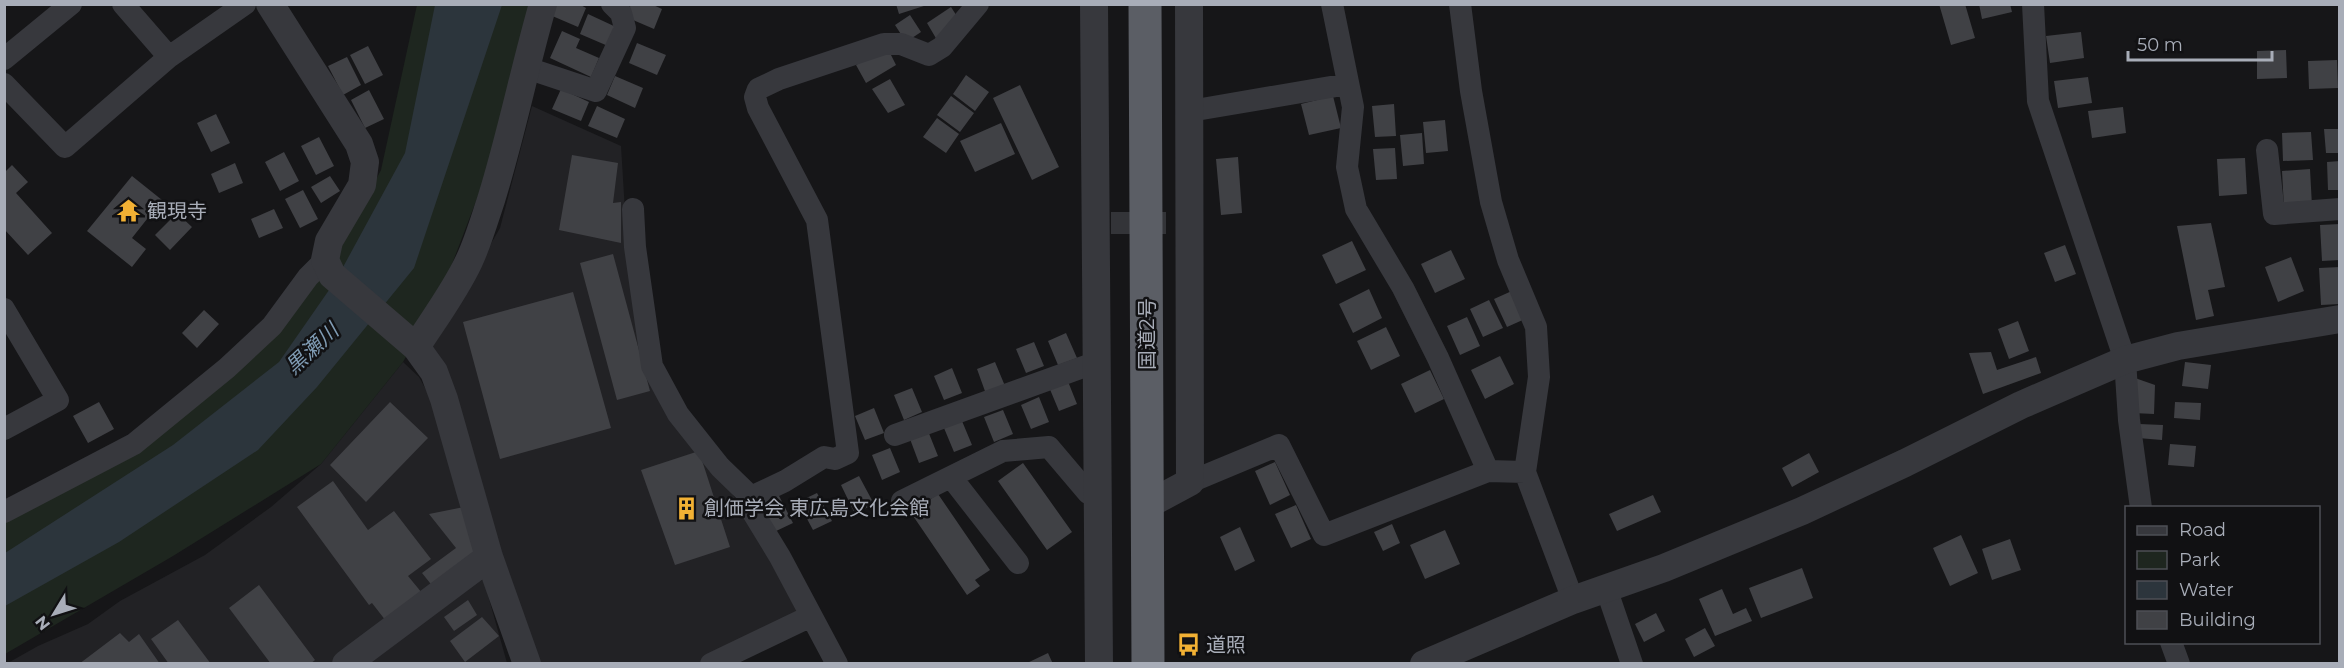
<svg xmlns="http://www.w3.org/2000/svg" width="2344" height="668" font-family="Montserrat,'Noto Sans JP',sans-serif">
<style>
.built{fill:#222225}
.green{fill:#1e261f}
.water{fill:#2c353c}
.building{fill:#404145}
.lines{fill:none;stroke-linecap:round;stroke-linejoin:round}
.minor-tunnel{stroke:#333438;stroke-width:22;stroke-dasharray:22 11;stroke-linecap:butt}
.minor{stroke:#37383d;stroke-width:22}
.tertiary{stroke:#37383d;stroke-width:28}
.trunk{stroke:#5b5e65;stroke-width:33}
.labels{text-anchor:middle;stroke-width:5;stroke-linejoin:round;paint-order:stroke}
.poi-label{font-size:20px;fill:#a8adb8;stroke:#111113;text-anchor:start}
.street-label{font-size:20px;fill:#a8adb8;stroke:#111113}
.water-label{font-size:21px;font-style:italic;fill:#7f9bb3;stroke:#111113}
</style>
<rect width="100%" height="100%" fill="#161618"/>
<path class="built" d="M532,106L621,146L627,244L649,366L728,486L801,612L698,663H538L425,343L470,280L500,228Z
M403,362L419,377L430,397L445,438L472,560L332,663L6,664L38,646L88,624L120,601L205,555L271,507L321,464Z
M477,578L484,581L507,663L360,664Z"/>
<path class="green" d="M417,5H532L486,175L439,298L403,362L321,464L173,556L5,654L4,521L147,441L343,244L381,170Z"/>
<path class="water" d="M435,5H502L414,268L317,387L258,450L119,542L5,606V553L173,445L279,362L336,280L405,153Z"/>
<path class="building" d="M554,4H579L586,8L578,27L550,15Z
M631,4H651L662,9L654,29L626,17Z
M896,4H927V5L899,14Z
M1939,4H1965L1975,38L1951,45Z
M1979,4H2010L2012,12L1982,19Z
M951,7L962,24L937,40L927,23Z
M588,14L616,27L608,46L580,34Z
M910,15L921,32L906,42L895,25Z
M562,31L580,39L576,48L599,58L591,77L550,58Z
M2081,32L2084,58L2050,63L2046,36Z
M637,43L666,55L657,75L629,63Z
M368,46L383,75L365,84L350,55Z
M887,47L896,65L866,83L856,65Z
M2286,50L2287,78L2257,79V51Z
M347,57L361,85L343,95L328,66Z
M2337,60L2338,88L2309,89L2308,61Z
M966,75L989,92L975,111L953,94Z
M615,76L643,88L635,108L607,95Z
M2088,77L2092,103L2058,108L2054,81Z
M890,79L905,105L888,113L872,89Z
M1020,85L1059,167L1032,180L993,98Z
M561,89L589,102L581,121L552,109Z
M369,90L384,119L365,128L351,100Z
M951,96L974,113L960,132L937,115Z
M1333,96L1341,128L1309,135L1301,104Z
M1394,104L1396,136L1375,137L1372,106Z
M597,106L625,119L617,138L588,126Z
M2123,107L2126,133L2092,138L2088,111Z
M216,114L230,143L211,152L197,123Z
M937,118L959,134L946,153L923,137Z
M1445,120L1448,151L1426,153L1423,122Z
M1001,123L1015,154L975,172L960,141Z
M2324,129H2340V153H2326Z
M2311,132L2313,160L2283,161L2282,133Z
M1422,133L1424,164L1403,166L1400,135Z
M319,137L334,166L316,175L301,146Z
M1395,148L1397,179L1376,180L1373,149Z
M284,152L299,181L280,191L265,162Z
M572,155L618,163L613,203L621,202V243L559,230Z
M1238,157L1242,213L1221,215L1216,159Z
M2245,158L2247,194L2219,196L2217,159Z
M2340,161V190H2328L2327,162Z
M235,163L243,183L219,193L211,174Z
M12,165L28,182L16,193L52,233L28,255L4,229V173Z
M2310,169L2312,206L2284,208L2282,171Z
M132,176L162,200L132,238L146,249L132,267L87,231Z
M330,176L340,191L321,203L311,187Z
M303,190L318,219L300,228L285,199Z
M274,209L283,228L259,238L251,219Z
M177,213L192,227L170,250L155,235Z
M2211,223L2225,287L2208,290L2214,316L2196,320L2177,226Z
M2340,224V260L2322,261L2320,225Z
M1352,241L1366,270L1336,284L1322,255Z
M2065,245L2076,274L2055,282L2044,253Z
M1451,250L1465,279L1435,293L1421,264Z
M613,254L650,391L617,400L580,263Z
M2291,257L2304,291L2278,302L2265,267Z
M2340,267V304L2321,305L2319,268Z
M1369,289L1382,318L1353,333L1339,304Z
M1514,290L1527,318L1507,327L1494,299Z
M573,292L611,428L500,459L463,322Z
M1489,300L1503,328L1483,337L1470,309Z
M204,310L219,324L197,348L182,333Z
M1467,317L1480,346L1460,355L1447,326Z
M2018,321L2029,351L2009,359L1998,329Z
M1386,327L1400,356L1371,370L1357,341Z
M1066,333L1077,358L1058,365L1048,341Z
M1034,342L1044,366L1026,373L1016,349Z
M1991,352L1997,370L2036,357L2041,373L1983,394L1969,353Z
M1500,356L1514,384L1485,399L1471,370Z
M995,362L1005,386L986,394L977,369Z
M2185,362L2211,365L2208,389L2182,386Z
M952,368L962,393L944,400L934,376Z
M1430,370L1444,399L1415,413L1401,384Z
M2135,378L2155,385L2154,414L2133,413Z
M1067,379L1077,404L1059,411L1049,387Z
M912,388L922,412L904,420L894,395Z
M1039,397L1049,422L1031,429L1021,405Z
M99,402L114,429L88,443L73,416Z
M390,402L428,438L366,502L330,465Z
M2175,402L2201,403L2200,420L2174,418Z
M874,408L884,433L865,440L855,416Z
M1003,410L1013,434L994,442L984,417Z
M962,421L972,445L954,452L944,428Z
M2139,424L2163,425L2162,440L2138,438Z
M928,431L938,456L919,463L910,439Z
M2170,444L2196,446L2194,467L2168,465Z
M890,448L900,472L882,480L872,455Z
M699,451L730,547L675,565L641,470Z
M1809,453L1819,472L1792,487L1782,468Z
M1275,462L1290,495L1270,505L1255,471Z
M1023,463L1072,532L1047,550L998,481Z
M859,476L874,504L855,514L841,485Z
M333,481L368,530L394,511L431,559L408,576L422,593L386,621L372,603L369,605L297,507Z
M817,493L832,521L813,530L798,502Z
M778,494L793,523L774,532L760,503Z
M938,494L990,570L975,580L980,586L967,595L907,507L919,498L925,503Z
M1653,495L1661,512L1617,531L1609,514Z
M1296,505L1311,539L1291,548L1275,514Z
M464,507L476,552L434,588L422,573L456,548L429,514Z
M1392,524L1400,543L1383,551L1374,532Z
M1240,527L1255,561L1235,571L1220,537Z
M1445,530L1460,564L1425,579L1410,545Z
M1961,535L1978,573L1950,586L1933,548Z
M2010,539L2021,570L1992,580L1982,549Z
M1802,568L1813,598L1761,618L1749,588Z
M259,585L315,660L310,664H271L229,608Z
M1722,589L1733,614L1746,608L1752,621L1715,636L1699,599Z
M468,600L477,615L454,631L444,617Z
M1656,613L1665,631L1644,642L1635,624Z
M482,617L499,636L465,662L450,641Z
M178,620L211,664H169L151,639Z
M1705,628L1715,646L1694,657L1685,639Z
M120,633L129,642L139,634L160,664H79Z
M1048,653L1053,664H1025Z"/>
<g class="lines">
<path class="minor-tunnel" d="M1111,223H1179"/>
<path class="minor" d="M123,4L169,57
M1332,4L1353,107L1347,167L1356,209L1403,288L1438,358L1488,471L1525,472
M1460,4L1471,91L1491,202L1508,260L1536,327L1539,377L1525,472L1573,600
M2033,4L2038,101L2125,360L2129,420L2141,508
M4,59L71,4
M524,67L596,91L625,28L621,13L612,4
M4,84L65,147L169,57L245,4
M1190,111L1348,84
M2267,150L2274,214L2340,209
M633,209L635,247L652,366L678,414L720,467L751,497
M4,309L58,400L4,429
M895,435L1097,362
M951,477L1018,563
M1190,482L1279,445L1324,535L1488,471
M902,501L1003,451L1049,447L1088,493
M4,512L134,444L227,368L272,326L308,277L325,260
M1606,588L1632,664
M2171,642L2179,664
M711,664L811,616
M837,664L780,557L749,506L751,497L785,481L824,457L835,459L848,453L817,220L758,108L755,97L758,89L779,79L884,44H901L929,55L942,47L978,4"/>
<path class="tertiary" d="M270,4L359,144L365,162L362,185L329,241L325,260L332,275L416,347L434,372L444,399L489,557L527,664
M1094,4L1099,664
M416,347C434,319 455,291 469,261C478,242 484,221 491,200C511,136 524,70 543,4
M1147,505L1190,482L1189,4
M346,664L489,557
M1424,664L1573,600L1664,568L1802,511L1905,463L2021,405L2125,360L2178,346L2340,319"/>
<path class="trunk" d="M1145,4L1148,664"/>
</g>
<defs>
<symbol id="temple-bare" viewBox="-9 -9 18 18"><path d="M0-6L5-2H3V0L6.5 2.5H4V6H1.5V3h-3V6H-4V2.5H-6.5L-3 0V-2H-5Z" fill="#f2b134" stroke="#111113" stroke-width="2.5" paint-order="stroke"/></symbol>
<symbol id="building-bare" viewBox="-9 -9 18 18"><path d="M-4-6H4V6H1V3H-1V6H-4ZM-2.5-4.3h1.7v1.8h-1.7ZM.8-4.3h1.7v1.8H.8ZM-2.5-1h1.7V.8h-1.7ZM.8-1h1.7V.8H.8Z" fill="#f2b134" stroke="#111113" stroke-width="2.5" paint-order="stroke"/></symbol>
<symbol id="bus-bare" viewBox="-9 -9 18 18"><path d="M-5-6H5V4H4V6H2V4H-2V6H-4V4H-5ZM-3.5-4V0h7V-4ZM-3.5 1.2v1.5H-2V1.2ZM2 1.2v1.5H3.5V1.2Z" fill="#f2b134" stroke="#111113" stroke-width="2.5" paint-order="stroke"/></symbol>
</defs>
<g fill-rule="evenodd">
<use href="#temple-bare" x="112" y="194" width="33" height="33"/>
<use href="#building-bare" x="670" y="492" width="33" height="33"/>
<use href="#bus-bare" x="1172" y="628" width="33" height="33"/>
</g>
<g class="labels">
<g class="poi-label">
<text x="147" y="218">観現寺</text>
<text x="704" y="515">創価学会 東広島文化会館</text>
<text x="1206" y="652">道照</text>
</g>
<g class="street-label">
<text transform="translate(1147 334) rotate(-90)" y="7">国道2号</text>
</g>
<g class="water-label">
<text transform="translate(312 349) rotate(-43)" y="7">黒瀬川</text>
</g>
</g>
<rect width="2344" height="668" fill="none" stroke="#a8adb8" stroke-width="12"/>
<rect x="2125" y="506" width="195" height="138" fill="#111113" stroke="#4d4f55" stroke-width="1.5"/>
<rect x="2137" y="526" width="30" height="9" fill="#37383d" stroke="#4d4f55" stroke-width="1.5"/>
<text x="2179" y="536" font-size="18" fill="#a8adb8">Road</text>
<rect x="2137" y="551" width="30" height="18" fill="#1e261f" stroke="#4d4f55" stroke-width="1.5"/>
<text x="2179" y="566" font-size="18" fill="#a8adb8">Park</text>
<rect x="2137" y="581" width="30" height="18" fill="#2c353c" stroke="#4d4f55" stroke-width="1.5"/>
<text x="2179" y="596" font-size="18" fill="#a8adb8">Water</text>
<rect x="2137" y="611" width="30" height="18" fill="#404145" stroke="#4d4f55" stroke-width="1.5"/>
<text x="2179" y="626" font-size="18" fill="#a8adb8">Building</text>
<g transform="translate(54 614) rotate(232)" stroke="#111113" stroke-width="4.5" paint-order="stroke">
<path d="M0-4.5L10 22L0 15L-10 22Z" fill="#a8adb8"/>
<text y="-9" font-size="16" font-weight="bold" text-anchor="middle" fill="#a8adb8">N</text>
</g>
<path d="M2128 51v9h144v-9" fill="none" stroke="#a8adb8" stroke-width="3"/>
<text x="2137" y="51" font-size="18" fill="#a8adb8" stroke="#111113" stroke-width="4.5" paint-order="stroke">50 m</text>
</svg>
